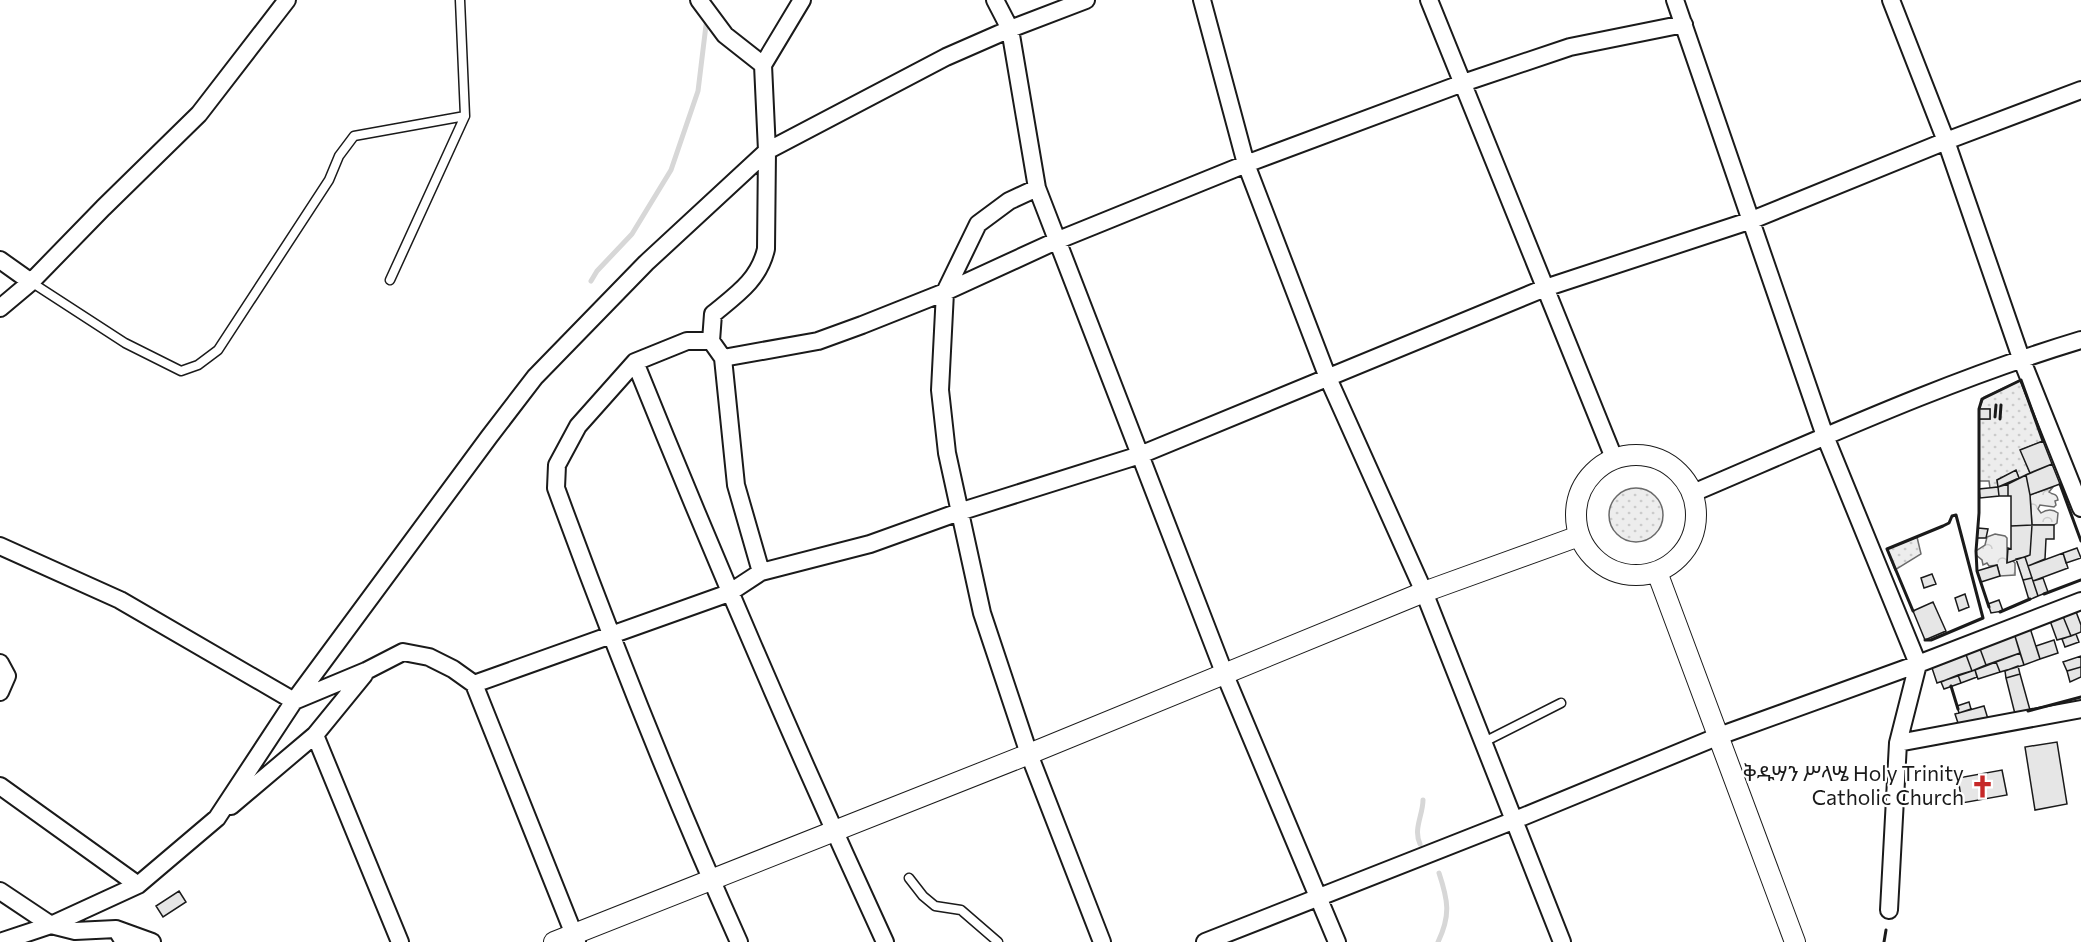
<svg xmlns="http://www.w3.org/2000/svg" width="2081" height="942" font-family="Commissioner,'Noto Sans Ethiopic',sans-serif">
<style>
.grass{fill:url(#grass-dots);stroke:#6a6a6a;stroke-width:1.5}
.forest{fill:url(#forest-crowns);stroke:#6a6a6a;stroke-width:1.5}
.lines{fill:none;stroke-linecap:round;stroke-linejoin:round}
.stream{stroke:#d7d7d7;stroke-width:5}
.building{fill:#e6e6e6;stroke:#1a1a1a;stroke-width:1.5}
.service-casing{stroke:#1a1a1a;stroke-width:11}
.minor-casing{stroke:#1a1a1a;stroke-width:20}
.tertiary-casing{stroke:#1a1a1a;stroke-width:22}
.service{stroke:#fff;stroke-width:8}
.minor{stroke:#fff;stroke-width:16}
.tertiary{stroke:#fff;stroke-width:20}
.wall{stroke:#1a1a1a;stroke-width:3}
.labels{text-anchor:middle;stroke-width:4.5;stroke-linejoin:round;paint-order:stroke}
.poi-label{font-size:21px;fill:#1a1a1a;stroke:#fff;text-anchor:end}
</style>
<defs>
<pattern id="grass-dots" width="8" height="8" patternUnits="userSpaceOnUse" patternTransform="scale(1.5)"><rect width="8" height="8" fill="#ededed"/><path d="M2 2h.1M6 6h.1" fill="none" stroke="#cbcbcb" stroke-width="1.8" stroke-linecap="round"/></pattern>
<pattern id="forest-crowns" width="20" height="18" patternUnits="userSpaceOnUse" patternTransform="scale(1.5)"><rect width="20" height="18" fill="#ededed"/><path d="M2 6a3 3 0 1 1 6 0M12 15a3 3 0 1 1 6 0" fill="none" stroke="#cbcbcb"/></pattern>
</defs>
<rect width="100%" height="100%" fill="#fff"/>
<path class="grass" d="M2021,380L2043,441L2021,450L2030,473L2019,478L2016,471L1997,480L1998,487L1990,488L1989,481H1979V419H1990V409H1979L1984,397Z
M1609 515a27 27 0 1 1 54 0a27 27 0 1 1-54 0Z
M1917,537L1921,554L1895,570L1887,549Z"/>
<path class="forest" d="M2053,487L2049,492C2053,495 2057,493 2058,500L2055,501L2056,505L2054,507L2040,505L2038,509L2041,513C2047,509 2053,509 2058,513L2057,523L2054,525H2032L2030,495Z
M1995,534L2005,536L2007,538V562L2013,561L2015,563V575L2000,576L1997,565L1989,566L1987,563L1983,565L1982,560L1976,555V551L1985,545L1987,537Z"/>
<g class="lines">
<path class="stream" d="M591,281L597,271L632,234L671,170L698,91L707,17
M1420,844C1413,829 1423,815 1423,800
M1438,942C1451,915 1448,900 1439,873"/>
</g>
<path class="building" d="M1979,409H1990V419H1979Z
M2043,441L2052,464L2030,473L2020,450Z
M2052,464L2060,484L2030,495L2026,475Z
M2016,470L2019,478L1998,487L1997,480Z
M2026,475L2030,495L2032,525L2011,526V496H2008V484Z
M2008,484V496H1999L1998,487Z
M1998,487L1999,496L1980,498L1979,489Z
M2032,525L2030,555L2007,563L2008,548L2011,549V526Z
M2032,525H2054V539H2046L2045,559L2028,566L2025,557L2030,555Z
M1978,528L1988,529L1986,538H1977Z
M2077,548L2081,558L2066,563L2063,553Z
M2063,553L2068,568L2033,581L2028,566Z
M2025,557L2032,578L2023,580L2016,559Z
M1997,565L2000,576L1981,582L1977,571Z
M1932,574L1936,584L1924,588L1921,578Z
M2032,578L2038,596L2029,600L2023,580Z
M2043,578L2048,592L2038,596L2033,581Z
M1965,594L1969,607L1959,611L1955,598Z
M1999,600L2003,611L1991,613L1988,604Z
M1933,602L1946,631L1925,640L1913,611Z
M2075,609L2081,625V632L2071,636L2062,614Z
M2062,614L2071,636L2057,640L2049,618Z
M2030,628L2040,659L2024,665L2014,633Z
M2014,633L2020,653L1986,665L1979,646Z
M2076,634L2079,642L2065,647L2062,639Z
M2054,640L2058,653L2040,659L2036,646Z
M1979,646L1986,665L1972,671L1965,652Z
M1965,652L1972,671L1937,683L1931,665Z
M2020,653L2024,665L2000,672L1996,662Z
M2081,656V667L2067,671L2063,662Z
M1996,662L2000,672L1978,679L1975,670Z
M2018,666L2020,674L2006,678L2005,671Z
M2081,667V677L2070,682L2067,671Z
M1975,670L1977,677L1961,683L1958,675Z
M2020,674L2030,710L2015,714L2006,678Z
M1958,675L1961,683L1944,689L1941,682Z
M1969,702L1971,709L1959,713L1957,706Z
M1984,706L1988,719L1959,726L1955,714Z
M2057,742L2067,804L2035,810L2025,747Z
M2002,770L2007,795L1962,803L1958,778Z
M179,891L186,902L163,917L156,906Z"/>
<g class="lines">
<defs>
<path id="service" d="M390,280L465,116L460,0
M31,282L125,343L181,371L198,365L218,350L329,180L339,156L354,136L465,116
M1484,742L1561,703
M909,878L923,896L935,906L961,910L998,942"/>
<path id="minor" d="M699,0L725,35L763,65
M995,0L1010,29L1037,188L1225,675L1337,942
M1202,0L1246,164L1328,378L1424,592L1562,942
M1429,0L1614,458
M1675,0L1825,436L1918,664L1898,743L1889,910
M1891,0L1946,141L2021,358L2081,508
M1037,188L1009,201L978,224L945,292L940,390L947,453L982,613L1029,754L1102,942
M0,260L31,282
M0,308L31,282L103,208L199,114L287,0
M711,341L713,314C736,295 759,280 766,249L767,151L763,65L802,0
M723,358L711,341H687L635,362L578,426L557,465L556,488C612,641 672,793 739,942
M635,362C714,558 797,751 885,942
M1693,493C1820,439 1948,380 2081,340
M0,546L120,600L294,701L366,671L403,652L429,657L453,669L474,684L577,942
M761,572L736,485L723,358L818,341L862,325L945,292L1056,241L1246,164L1463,83L1570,47L1684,24
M0,663L7,676L0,692
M474,684L729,593L761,572L870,544L959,512L1140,455L1545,288L1752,220L1946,141L2081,90
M315,735L400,942
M1898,743L2081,709
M0,786L138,885
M231,806L315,735L364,675
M0,891L51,925L138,885L217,818L294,701L489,437L535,377L646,263L767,151L946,57L1010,29L1086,0
M116,929L152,942
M0,942L51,925L75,931L116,929L124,942
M1205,942L1515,820L1719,736L1918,664L2081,601"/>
<path id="tertiary" d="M1576 515a60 60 0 1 1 120 0a60 60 0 1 1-120 0Z
M1657,572L1795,942
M554,942L1029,754L1424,592L1579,536"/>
</defs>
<use href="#service" class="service-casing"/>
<use href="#minor" class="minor-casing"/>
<use href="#tertiary" class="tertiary-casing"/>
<use href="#service" class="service"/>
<use href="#minor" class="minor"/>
<use href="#tertiary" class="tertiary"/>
<path class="wall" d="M1995,417L1996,405
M2000,419L2001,405
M2060,484L2081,541
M2044,594L2081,580
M1989,607L1977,571L1976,551L1979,513V409L1982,399L2021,380L2043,441
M1913,611L1887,549L1943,526L1949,523L1952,516L1956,515L1983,618L1931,640H1925
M2000,612L2030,599
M1951,686L1958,709
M2028,711L2081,697
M1884,942L1886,930"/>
</g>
<defs>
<symbol id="church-bare" viewBox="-9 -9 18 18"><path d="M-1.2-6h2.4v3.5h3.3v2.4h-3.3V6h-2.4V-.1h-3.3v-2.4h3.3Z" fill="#c62828" stroke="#fff" stroke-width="2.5" paint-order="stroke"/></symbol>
</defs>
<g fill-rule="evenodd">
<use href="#church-bare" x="1966" y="770" width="33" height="33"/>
</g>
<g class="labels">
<g class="poi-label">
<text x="1964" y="781">ቅዱሣን ሥላሤ Holy Trinity<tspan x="1964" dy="24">Catholic Church</tspan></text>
</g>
</g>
</svg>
